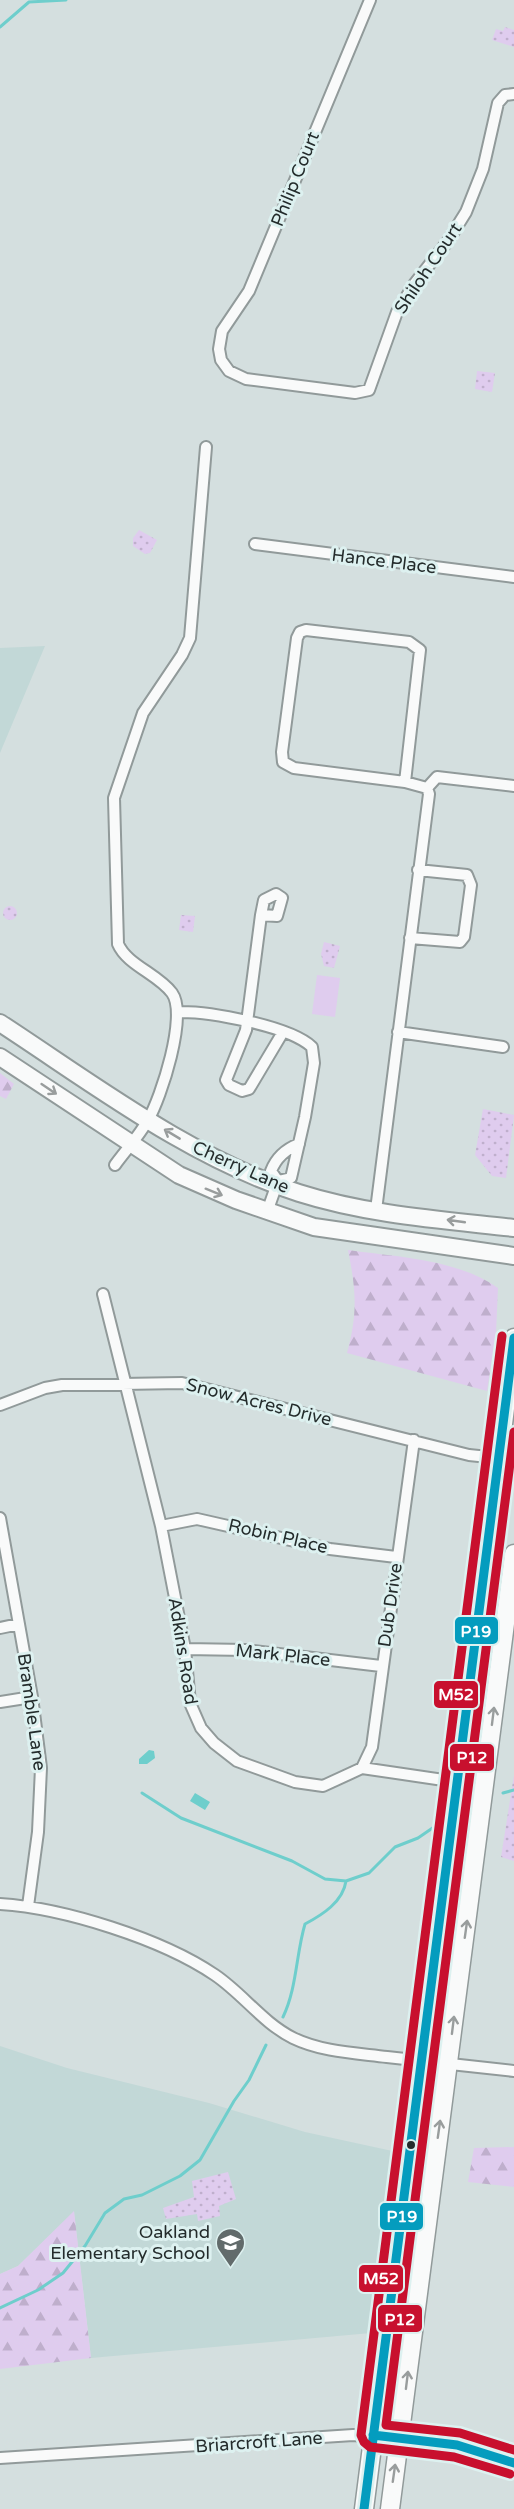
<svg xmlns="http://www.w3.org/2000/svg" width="514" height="2509" font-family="'Varela Round',sans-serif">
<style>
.built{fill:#c2d8d7}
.grass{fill:#dfccee}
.forest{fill:url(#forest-firs)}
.park{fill:url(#park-dots)}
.water{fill:#6ececc}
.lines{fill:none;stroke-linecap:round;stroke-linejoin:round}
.stream{stroke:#6ececc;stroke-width:3}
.minor-casing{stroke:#919a9a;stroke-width:14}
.secondary-casing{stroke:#919a9a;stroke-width:20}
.primary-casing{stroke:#919a9a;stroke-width:21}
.minor{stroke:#f9fafa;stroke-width:10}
.secondary{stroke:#f9fafa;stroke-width:16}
.primary{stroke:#f9fafa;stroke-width:18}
.bus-1-casing{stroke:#ddf1f0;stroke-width:14}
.bus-2-casing{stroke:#ddf1f0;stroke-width:14}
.bus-3-casing{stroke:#ddf1f0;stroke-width:14}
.bus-1{stroke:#049cbe;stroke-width:9}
.bus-2{stroke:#c8102e;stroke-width:9}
.bus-3{stroke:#c8102e;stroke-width:9}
.oneway{stroke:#999d9d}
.bus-dot{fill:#242c2c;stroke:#ddf1f0;stroke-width:2}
.labels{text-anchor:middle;stroke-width:6;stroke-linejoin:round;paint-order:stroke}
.street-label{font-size:18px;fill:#242c2c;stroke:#ddf1f0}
.poi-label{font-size:18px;fill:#242c2c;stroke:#ddf1f0;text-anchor:end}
.line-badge{stroke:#ddf1f0;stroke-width:2}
.badge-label{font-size:16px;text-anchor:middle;font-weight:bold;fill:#fff}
</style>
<defs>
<pattern id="forest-firs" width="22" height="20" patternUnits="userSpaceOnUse" patternTransform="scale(1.5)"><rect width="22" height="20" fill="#dfccee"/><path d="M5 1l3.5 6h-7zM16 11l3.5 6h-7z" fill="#bfafcc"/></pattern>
<pattern id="park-dots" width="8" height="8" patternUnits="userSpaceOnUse" patternTransform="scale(1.5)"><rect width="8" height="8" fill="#dfccee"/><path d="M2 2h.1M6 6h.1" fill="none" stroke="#bfafcc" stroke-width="1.8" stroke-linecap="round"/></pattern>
</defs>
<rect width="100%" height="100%" fill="#d4dfdf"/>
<path class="built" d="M45,646L0,753V648Z
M0,2046L67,2068L209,2103L305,2132L397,2152L371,2333L91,2358L74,2212L18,2266L0,2274Z"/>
<path class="grass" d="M317,975L340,978L335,1017L312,1014Z"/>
<path class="forest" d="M0,1073L14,1084L6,1099L0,1096Z
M348,1250C397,1257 457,1259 498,1288L496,1333L487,1391L347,1353C358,1313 356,1290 348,1250Z
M514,2147V2187L468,2182L474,2148Z
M74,2211L91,2358L0,2369V2274L18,2266Z"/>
<path class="park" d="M505,27L514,30V47L492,40L496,29L503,31Z
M477,371L495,373L492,392L475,389Z
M139,530L157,540L150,553L145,554L133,546V538Z
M3 913a7 7 0 1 1 14 0a7 7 0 1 1-14 0Z
M181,915L195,916L193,932L179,930Z
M324,942L340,946L334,968L324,966L321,954Z
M483,1109L514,1115L506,1178L492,1176L475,1155Z
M514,1775V1861L501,1857Z
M228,2172L236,2199L219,2206L220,2216L198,2221L197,2214L166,2219L163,2208L194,2197L192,2181Z"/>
<path class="water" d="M149,1750L154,1751L155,1758L147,1764H139V1759Z
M195,1793L210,1802L205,1810L190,1801Z"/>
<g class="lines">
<path class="stream" d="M0,27L29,2L66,0
M142,1793L181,1818L292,1861L325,1879L346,1881
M503,1793L514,1790
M283,2017C297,1988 296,1954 305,1924C322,1915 343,1902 346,1881L369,1873L395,1847L418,1838L434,1827
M0,2308L38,2290L63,2273L85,2246L105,2213L124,2199L142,2195L180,2176L200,2160L234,2101L249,2080L266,2045"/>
<defs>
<path id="minor" d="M370,0L249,291L222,331L219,349L221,360L229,371L246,379L355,393L369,390L397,312L415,283L448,241L466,212L483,169L498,103L505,95L514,94
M255,544L514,577
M306,630L409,642L420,650L405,782L294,768L283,762L282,752L297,638L300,632Z
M427,788L437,777L514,786
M261,915L277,916L282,898L276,894L264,900L261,915L246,1030L226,1080L229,1085L242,1091L249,1089L283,1032
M410,938L460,942L464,937L471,885L467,875L418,870
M177,1012C208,1011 290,1026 312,1047L314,1063L305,1117L291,1178L278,1181
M398,1032L503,1047
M115,1165C126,1150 139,1136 148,1120C161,1098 188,1015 172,993C158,974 127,965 118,944L114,798L143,713L182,655L190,638L206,447
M278,1181L271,1171C276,1158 286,1149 299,1144
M376,1210L429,794L427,788L405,782
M267,1212L278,1181
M103,1294L161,1526L185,1649L190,1703L201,1728L214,1743L237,1761L295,1782L323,1786L362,1768L457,1782L471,1789L478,1810
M0,1405L45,1388L62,1385L182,1383L469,1455L498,1458L513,1456L514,1452
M0,1518L32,1697L41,1768L38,1832L28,1906
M161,1526L197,1519L330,1549L396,1557
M0,1628L19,1624
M185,1649L246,1650L381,1666
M0,1702L32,1697
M362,1768L372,1747L414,1440
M0,1904C64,1908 162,1939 215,1975C243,1994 263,2023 293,2038C322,2052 355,2053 387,2057C429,2062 472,2066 514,2071
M0,2458L353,2435L457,2445L514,2463"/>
<path id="secondary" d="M0,1023C95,1085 190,1158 299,1193C368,1215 443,1220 514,1228
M0,1057L179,1175L236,1200L314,1227L514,1256"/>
<path id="primary" d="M364,2509L514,1338
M390,2509L514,1554"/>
</defs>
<use href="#minor" class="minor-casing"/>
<use href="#secondary" class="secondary-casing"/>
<use href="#primary" class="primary-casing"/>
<use href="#minor" class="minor"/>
<use href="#secondary" class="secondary"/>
<use href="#primary" class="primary"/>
<defs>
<path id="bus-1" d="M373,2435L457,2445L514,2463
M364,2509L514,1338"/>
<path id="bus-2" d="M502,1336L361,2435L364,2442L370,2447L454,2457L510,2474"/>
<path id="bus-3" d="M514,1432L386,2425L460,2433L514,2450"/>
</defs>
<use href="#bus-1" class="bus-1-casing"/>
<use href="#bus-2" class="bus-2-casing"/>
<use href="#bus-3" class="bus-3-casing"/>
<use href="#bus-1" class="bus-1"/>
<use href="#bus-2" class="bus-2"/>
<use href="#bus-3" class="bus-3"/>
</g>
<defs><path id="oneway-shaft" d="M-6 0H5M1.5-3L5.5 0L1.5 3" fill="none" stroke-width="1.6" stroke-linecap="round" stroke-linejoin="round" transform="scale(1.5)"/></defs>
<g class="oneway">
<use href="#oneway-shaft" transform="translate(49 1089) rotate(34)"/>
<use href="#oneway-shaft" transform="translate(172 1134) rotate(-149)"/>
<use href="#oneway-shaft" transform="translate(214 1192) rotate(22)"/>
<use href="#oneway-shaft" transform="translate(456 1221) rotate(-172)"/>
<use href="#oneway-shaft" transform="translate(493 1716) rotate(-83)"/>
<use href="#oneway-shaft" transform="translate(466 1929) rotate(-82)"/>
<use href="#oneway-shaft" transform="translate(453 2025) rotate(-83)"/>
<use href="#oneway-shaft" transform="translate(439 2129) rotate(-82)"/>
<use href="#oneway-shaft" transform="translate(407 2380) rotate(-83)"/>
<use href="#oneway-shaft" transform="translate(394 2473) rotate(-82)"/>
</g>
<defs>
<symbol id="school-pin" viewBox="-11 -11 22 30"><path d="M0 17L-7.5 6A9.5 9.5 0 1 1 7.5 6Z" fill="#626b6b" stroke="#ddf1f0"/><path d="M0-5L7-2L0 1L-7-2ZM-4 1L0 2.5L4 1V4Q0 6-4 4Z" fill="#fff"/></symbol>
</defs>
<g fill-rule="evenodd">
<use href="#school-pin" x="214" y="2226" width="33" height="45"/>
</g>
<circle class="bus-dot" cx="411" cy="2145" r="5"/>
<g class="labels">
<g class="street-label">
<text transform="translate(295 179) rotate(-68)" y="6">Philip Court</text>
<text transform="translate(428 268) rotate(-56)" y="6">Shiloh Court</text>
<text transform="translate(384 561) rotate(7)" y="6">Hance Place</text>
<text transform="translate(241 1167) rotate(24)" y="6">Cherry Lane</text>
<text transform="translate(259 1402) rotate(14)" y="6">Snow Acres Drive</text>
<text transform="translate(278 1536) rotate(13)" y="6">Robin Place</text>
<text transform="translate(390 1605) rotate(-82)" y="6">Dub Drive</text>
<text transform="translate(183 1651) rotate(81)" y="6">Adkins Road</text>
<text transform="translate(283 1655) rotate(6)" y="6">Mark Place</text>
<text transform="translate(32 1712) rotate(82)" y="6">Bramble Lane</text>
<text transform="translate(259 2442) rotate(-4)" y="6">Briarcroft Lane</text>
</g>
<g class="poi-label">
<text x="210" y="2238">Oakland<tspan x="210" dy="21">Elementary School</tspan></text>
</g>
</g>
<g class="line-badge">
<rect x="454" y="1616" width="45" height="29" rx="6" fill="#049cbe"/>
<rect x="433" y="1680" width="46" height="29" rx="6" fill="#c8102e"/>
<rect x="449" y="1743" width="46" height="29" rx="6" fill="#c8102e"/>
<rect x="379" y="2202" width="45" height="29" rx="6" fill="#049cbe"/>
<rect x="358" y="2264" width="46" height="29" rx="6" fill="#c8102e"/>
<rect x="377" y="2304" width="46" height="29" rx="6" fill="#c8102e"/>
</g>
<g class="badge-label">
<text x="476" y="1637">P19</text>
<text x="456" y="1700">M52</text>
<text x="472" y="1763">P12</text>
<text x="402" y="2222">P19</text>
<text x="381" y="2284">M52</text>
<text x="400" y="2325">P12</text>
</g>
</svg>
